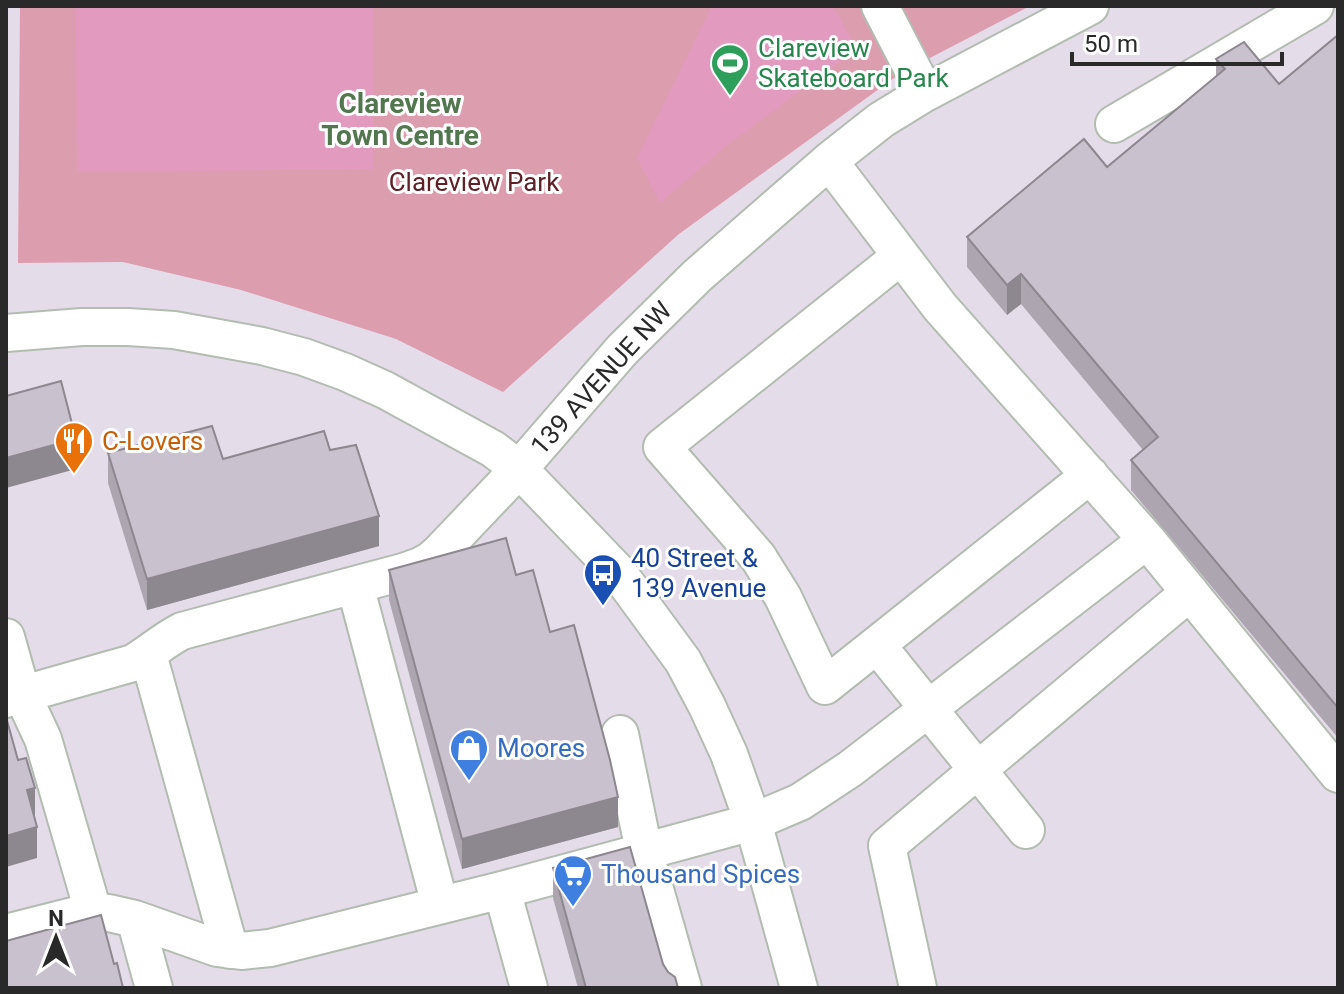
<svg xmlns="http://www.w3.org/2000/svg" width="1344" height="994" font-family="Roboto,sans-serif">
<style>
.green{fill:#dc9eaf}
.pitch{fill:#e29abf}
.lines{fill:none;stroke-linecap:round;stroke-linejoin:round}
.minor-casing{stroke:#b2bcb0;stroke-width:40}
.minor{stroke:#fff;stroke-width:36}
.wall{fill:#ada6b0}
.shaded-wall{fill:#8d8790}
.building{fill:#c9c1cd;stroke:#8d8790;stroke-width:2}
.labels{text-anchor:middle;stroke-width:6;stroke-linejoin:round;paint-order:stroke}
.leisure-label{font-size:26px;fill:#27864d;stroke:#fff;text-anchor:start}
.park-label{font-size:26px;fill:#5f2029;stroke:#fff}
.street-label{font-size:26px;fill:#292929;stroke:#fff}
.food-label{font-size:26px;fill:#c56008;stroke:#fff;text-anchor:start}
.transit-label{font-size:26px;fill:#164399;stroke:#fff;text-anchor:start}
.shop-label{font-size:26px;fill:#366cbe;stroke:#fff;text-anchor:start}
.neighbourhood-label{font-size:28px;font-weight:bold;fill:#52764e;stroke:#fff}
</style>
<rect width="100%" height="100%" fill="#e5dcea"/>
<path class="green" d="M20,6H1030L901,73L679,234L503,392L396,339L241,290L123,262L18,263Z"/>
<path class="pitch" d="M76,6H373L374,169L77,172Z
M712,6H833L857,49L726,146L660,203L637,158Z"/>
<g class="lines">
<defs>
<path id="minor" d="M880,6L925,93
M1114,124L1315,6
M829,161L940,307L1147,540L1338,774
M901,256L662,447L758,557L783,597L825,686L1090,475
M6,333L82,327H128L174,330L262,346L304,357L345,372L385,390L493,449L519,469L617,571L683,661L707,706L729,754L753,822L799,988
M355,585L440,905
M6,637L22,694L43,739L93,911
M877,645L1026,830
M148,654L230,950
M6,699L133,663C150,653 164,640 182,631L403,572L420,566L431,560L440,552L519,469L622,350L697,276L829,161L881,120L925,93L1090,6
M620,734L644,851L683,988
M502,890L529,988
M135,919L154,988
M6,933L93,911L109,913L135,919L217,948L241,951L270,948L502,890L753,822L800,802L850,769L1147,540
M918,988L887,846L1190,592"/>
</defs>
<use href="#minor" class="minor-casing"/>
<use href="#minor" class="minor"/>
</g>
<path class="wall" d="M1338,35V738L1131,490V460L1143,450L1021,304L1007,315L967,267V237L1107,167L1216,77V59L1279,84Z
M330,450L379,546L147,610L108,483V453L223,459Z
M389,570L550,632L618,827L462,869L389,600Z
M553,868L663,964L678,988H578L553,898Z"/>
<path class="shaded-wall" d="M1021,274V304L1007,315V285Z
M76,439V469L6,488V458Z
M379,516V546L147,610V579Z
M35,788V818L27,790Z
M618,797V827L462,869V839Z
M37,827V858L6,867V836Z"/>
<path class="building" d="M1338,35V708L1131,460L1158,437L1021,274L1007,285L967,237L1084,139L1107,167L1225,69L1216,59L1244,42L1279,84Z
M61,381L76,439L6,458V396Z
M212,426L223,459L324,431L330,450L356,445L379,516L147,579L108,453Z
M506,538L516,575L533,570L550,632L574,625L610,760L618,797L462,839L389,570Z
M6,717L18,760L26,758L35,788L27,790L37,827L6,836Z
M630,847L663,964L668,972L675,977L678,988H586L553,868Z
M101,915L114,964L117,963L123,988H6V941Z"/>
<defs>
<symbol id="stadium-pin" viewBox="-11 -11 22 30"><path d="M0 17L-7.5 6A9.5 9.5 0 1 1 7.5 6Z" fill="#2e9e5b" stroke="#fff"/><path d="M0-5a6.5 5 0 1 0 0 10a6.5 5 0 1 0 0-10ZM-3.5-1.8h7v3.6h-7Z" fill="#fff"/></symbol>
<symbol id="restaurant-pin" viewBox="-11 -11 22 30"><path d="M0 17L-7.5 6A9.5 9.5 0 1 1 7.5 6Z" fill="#e8710a" stroke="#fff"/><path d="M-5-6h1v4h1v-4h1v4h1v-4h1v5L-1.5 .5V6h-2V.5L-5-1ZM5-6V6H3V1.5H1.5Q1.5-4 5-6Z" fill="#fff"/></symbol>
<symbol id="bus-pin" viewBox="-11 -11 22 30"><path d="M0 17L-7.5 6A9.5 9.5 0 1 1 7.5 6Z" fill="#1a4fb4" stroke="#fff"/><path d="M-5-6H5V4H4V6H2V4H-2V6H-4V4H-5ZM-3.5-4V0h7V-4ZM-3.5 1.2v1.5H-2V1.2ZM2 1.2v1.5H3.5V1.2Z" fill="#fff"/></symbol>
<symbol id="shop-pin" viewBox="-11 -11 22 30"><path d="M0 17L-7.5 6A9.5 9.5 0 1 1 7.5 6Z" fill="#3f7fe0" stroke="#fff"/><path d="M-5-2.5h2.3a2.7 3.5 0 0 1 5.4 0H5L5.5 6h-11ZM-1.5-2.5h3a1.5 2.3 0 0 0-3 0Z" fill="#fff"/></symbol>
<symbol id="supermarket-pin" viewBox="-11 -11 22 30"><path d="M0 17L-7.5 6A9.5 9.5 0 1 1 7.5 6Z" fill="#3f7fe0" stroke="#fff"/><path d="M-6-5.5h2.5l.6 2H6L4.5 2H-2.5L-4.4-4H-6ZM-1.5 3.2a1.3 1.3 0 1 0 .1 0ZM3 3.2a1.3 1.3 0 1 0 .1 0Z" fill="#fff"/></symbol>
</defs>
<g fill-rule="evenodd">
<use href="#stadium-pin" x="708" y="41" width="44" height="60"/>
<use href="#restaurant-pin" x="52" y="419" width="44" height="60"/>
<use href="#bus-pin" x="581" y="551" width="44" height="60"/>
<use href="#shop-pin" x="447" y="726" width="44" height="60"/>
<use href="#supermarket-pin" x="551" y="852" width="44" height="60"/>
</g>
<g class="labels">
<g class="leisure-label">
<text x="758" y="57">Clareview<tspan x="758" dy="30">Skateboard Park</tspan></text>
</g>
<g class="park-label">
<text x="474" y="191">Clareview Park</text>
</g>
<g class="street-label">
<text transform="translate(601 378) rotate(-48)" y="9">139 AVENUE NW</text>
</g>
<g class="food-label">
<text x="102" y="450">C-Lovers</text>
</g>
<g class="transit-label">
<text x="631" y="567">40 Street &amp;<tspan x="631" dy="30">139 Avenue</tspan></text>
</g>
<g class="shop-label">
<text x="497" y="757">Moores</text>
<text x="601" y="883">Thousand Spices</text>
</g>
<g class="neighbourhood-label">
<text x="400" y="113">Clareview<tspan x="400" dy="32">Town Centre</tspan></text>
</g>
</g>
<rect width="1344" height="994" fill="none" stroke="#292929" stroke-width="16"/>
<g transform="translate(56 938)" stroke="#ffffff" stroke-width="6" paint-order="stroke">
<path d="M0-6L14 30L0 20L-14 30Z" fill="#292929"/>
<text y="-12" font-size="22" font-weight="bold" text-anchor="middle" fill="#292929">N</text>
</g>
<path d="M1072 52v12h210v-12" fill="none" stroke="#292929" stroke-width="4"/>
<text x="1084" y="52" font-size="24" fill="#292929" stroke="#ffffff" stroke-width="6" paint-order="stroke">50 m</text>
</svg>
